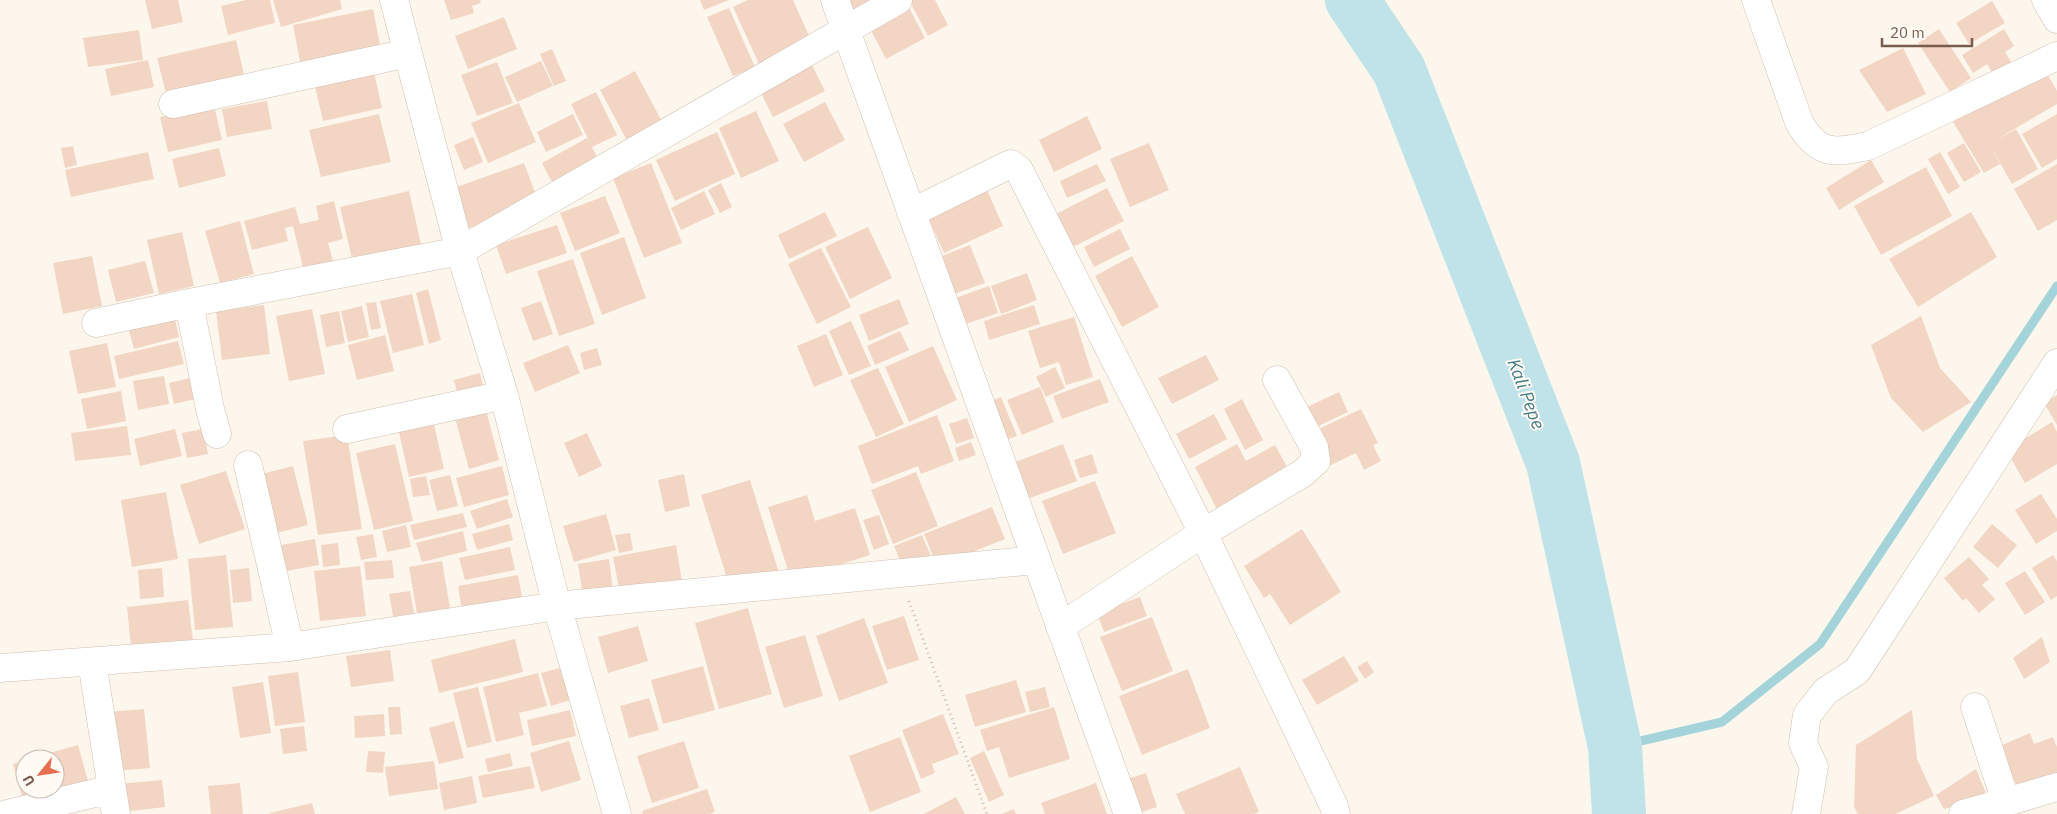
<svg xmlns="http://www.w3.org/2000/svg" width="2057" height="814" font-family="'IBM Plex Sans',sans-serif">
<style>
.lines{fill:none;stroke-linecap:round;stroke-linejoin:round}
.stream{stroke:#a5d3da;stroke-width:9}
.river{stroke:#bfe3e8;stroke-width:54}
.building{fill:#f3d5c3}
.minor-casing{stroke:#d1beb0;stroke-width:29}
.path{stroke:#d9b8a5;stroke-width:3;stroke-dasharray:1 4;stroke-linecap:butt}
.minor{stroke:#fff;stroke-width:28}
.labels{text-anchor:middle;stroke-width:4;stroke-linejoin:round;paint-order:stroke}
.water-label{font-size:18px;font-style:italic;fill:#437c86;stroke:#fffaf3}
</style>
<rect width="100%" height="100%" fill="#fdf6ec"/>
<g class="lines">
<path class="stream" d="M1615,747L1722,722L1820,644L2057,286"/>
<path class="river" d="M1352,0L1399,70L1553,463L1615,747L1619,814"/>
</g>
<path class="building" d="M145,0H178L183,22L152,29Z
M246,0H270L275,23L228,35L221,6Z
M273,0H340L342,9L281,27Z
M444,0H480L481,3L472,6L474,13L451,20Z
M700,0H729L704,10Z
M748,0H793L811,40L759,64L733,7Z
M842,0H885L855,20Z
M909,0H935L948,25L928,36Z
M1992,1L2005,23L1969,44L1956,23Z
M906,2L925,38L886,59L867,23Z
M729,8L755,67L733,76L707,17Z
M373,9L382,55L302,72L293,25Z
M504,17L517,49L468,69L455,36Z
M1939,29L1971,78L1950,92L1918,43Z
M2004,29L2014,46L2005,52L2013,65L1995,77L1987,64L1973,73L1962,55Z
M139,30L143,60L88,67L83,38Z
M236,40L245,79L167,97L157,58Z
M1903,48L1926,94L1887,112L1859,70Z
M552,49L566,81L554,86L540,54Z
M148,60L154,87L111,96L105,69Z
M541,61L553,86L517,102L505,77Z
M810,61L825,91L773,117L758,87Z
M497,62L513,103L477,116L461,75Z
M373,68L382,108L323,121L314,82Z
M2044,68L2057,91V104L1992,142L2016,129L2038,169L2012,184L1989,144L2000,164L1984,173L1953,122Z
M635,71L665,127L630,146L600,90Z
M596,92L617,135L592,147L599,161L554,186L542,163L587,138L590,143L571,104Z
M267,101L272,129L227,137L222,109Z
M825,102L845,140L804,162L783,124Z
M519,103L536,142L488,163L471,123Z
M214,105L222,140L168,152L160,117Z
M756,111L779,161L741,178L719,128Z
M379,114L391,162L321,177L309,130Z
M573,114L583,135L546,152L537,132Z
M2057,114V159L2042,168L2022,134Z
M1087,116L1102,149L1054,172L1039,140Z
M717,132L735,174L675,201L656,160Z
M473,137L483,162L464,170L454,145Z
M1149,143L1169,190L1130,207L1110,159Z
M1964,143L1981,172L1964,182L1947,153Z
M73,146L77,165L65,168L61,148Z
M219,148L226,176L179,188L172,159Z
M148,152L154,179L71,197L65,170Z
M1940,152L1960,187L1948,194L1928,159Z
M1871,160L1884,182L1839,210L1826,188Z
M524,163L539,203L469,228L454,188Z
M651,163L682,243L644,258L613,178Z
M1097,164L1106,181L1067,198L1060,181Z
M2057,164V220L2038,231L2014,189Z
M1926,167L1952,216L1881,255L1854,206Z
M721,183L732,207L720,213L708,190Z
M1107,188L1124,221L1071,248L1054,215Z
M987,190L1003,226L944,253L928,217Z
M409,191L421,244L352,259L340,207Z
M704,191L715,214L681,230L671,208Z
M605,196L620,233L575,251L560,213Z
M334,201L343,239L328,243L336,272L306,280L293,226L285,228L288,241L252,250L244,221L295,207L300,224L319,220L316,206Z
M825,212L837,236L789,259L778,235Z
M1971,212L1997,257L1918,307L1889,259Z
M240,221L254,274L220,283L205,231Z
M557,225L567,253L506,274L496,245Z
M868,227L892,278L850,299L825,247Z
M1120,229L1130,249L1094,267L1084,247Z
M182,232L194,286L159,294L147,240Z
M624,237L646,298L602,315L580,253Z
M970,245L985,283L943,298L929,261Z
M821,248L851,307L817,324L788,264Z
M92,256L102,306L63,314L53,263Z
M1132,256L1159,307L1122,327L1095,276Z
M573,259L595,324L559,336L537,271Z
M145,261L154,293L116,302L108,270Z
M1027,273L1037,300L1001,314L991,286Z
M989,286L998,313L954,328L944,302Z
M428,289L441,340L429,344L416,293Z
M412,294L424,345L393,353L380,301Z
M899,299L909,324L869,341L859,315Z
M541,301L553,334L533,341L521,308Z
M376,302L381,328L371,330L366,303Z
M264,305L270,354L222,360L216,311Z
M1034,305L1040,324L989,340L984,321Z
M362,306L369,337L348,342L341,311Z
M312,309L325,374L289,381L276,316Z
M339,311L345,343L326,347L320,315Z
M174,315L179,337L134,349L128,327Z
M1921,316L1940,368L1971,402L1923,432L1891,398L1871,345Z
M1074,317L1093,377L1066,385L1059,362L1040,368L1028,331Z
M851,321L871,366L849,375L829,331Z
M900,331L909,350L875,365L867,346Z
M826,334L843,375L814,387L797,346Z
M385,335L394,371L357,380L348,345Z
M178,341L184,364L119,379L114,356Z
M107,343L116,387L78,394L69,351Z
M568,345L580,373L535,392L523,363Z
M933,346L957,400L909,422L885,367Z
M597,348L602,365L584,370L580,353Z
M1206,355L1219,380L1172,404L1158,378Z
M1055,367L1065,388L1046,397L1036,377Z
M878,368L904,424L876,437L850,380Z
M480,373L485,394L459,400L454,380Z
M164,376L169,404L138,410L133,381Z
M190,378L195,399L174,404L169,383Z
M1100,379L1109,402L1062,419L1053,396Z
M1040,387L1054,422L1022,435L1007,400Z
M121,391L126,421L87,429L81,399Z
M1339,392L1348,412L1314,428L1305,408Z
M2057,395V425L2044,403Z
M1001,397L1017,436L997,443L982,405Z
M1242,399L1263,440L1245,450L1224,409Z
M1361,409L1378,443L1373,445L1381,461L1364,470L1356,453L1327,467L1310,433Z
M486,410L499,460L469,469L455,418Z
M1214,414L1227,439L1189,459L1176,434Z
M937,415L954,461L921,474L918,466L872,484L858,446Z
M967,418L974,438L956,444L949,424Z
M433,420L444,469L409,477L398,428Z
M2052,422L2057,432V464L2025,483L2006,450Z
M127,426L131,455L75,461L71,433Z
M175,429L182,456L140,466L134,439Z
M203,429L208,454L187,458L182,433Z
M587,433L602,466L579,477L564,443Z
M347,435L362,529L318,535L303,441Z
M971,442L976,455L959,461L955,448Z
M395,444L413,521L374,530L356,453Z
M1063,444L1077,481L1027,499L1013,463Z
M1237,444L1246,461L1275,445L1291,474L1219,513L1195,467Z
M1092,454L1098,473L1080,478L1074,460Z
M293,466L308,525L269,535L254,476Z
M502,466L509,495L464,507L456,478Z
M226,471L245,529L199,544L180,485Z
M916,472L938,526L893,544L871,490Z
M684,474L690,506L665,512L658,480Z
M450,475L458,506L437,511L429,480Z
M426,476L430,495L413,497L410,479Z
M750,480L779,573L730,588L701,495Z
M1095,481L1116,533L1063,554L1042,501Z
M166,492L178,559L132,567L121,500Z
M2041,494L2057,519V531L2036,544L2015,510Z
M807,495L815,521L855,508L870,555L791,580L768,507Z
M507,499L513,517L477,529L470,511Z
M992,507L1005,539L937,566L924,534Z
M463,513L467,527L414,540L410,525Z
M606,514L616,550L574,562L563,526Z
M879,515L889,544L874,550L863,520Z
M509,524L513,540L477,550L472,534Z
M1992,524L2017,545L1998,568L1973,547Z
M406,525L411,547L387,552L382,531Z
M1302,529L1341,592L1290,625L1270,594L1264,598L1244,566Z
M463,531L467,551L422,562L416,543Z
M630,533L633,550L619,553L615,535Z
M373,534L377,557L361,560L356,537Z
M922,535L933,561L905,573L894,546Z
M315,539L319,565L275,573L270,547Z
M338,543L340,565L323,567L321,545Z
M676,545L682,582L620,593L613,557Z
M510,547L515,570L465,580L459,558Z
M226,555L233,627L195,630L188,559Z
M2053,555L2057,561V596L2051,600L2032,568Z
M1969,557L1989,579L1982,585L1995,599L1979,613L1966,598L1963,601L1944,578Z
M609,559L614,598L584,603L578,564Z
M392,560L394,578L366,580L364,562Z
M442,561L452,620L419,625L409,567Z
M360,566L366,616L320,621L314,571Z
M162,568L164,597L140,599L138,570Z
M249,568L252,601L233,603L230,570Z
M2025,571L2045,602L2025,615L2005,583Z
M518,575L524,608L463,618L458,586Z
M410,591L416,624L395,627L389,594Z
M1140,597L1147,616L1104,632L1097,613Z
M188,600L193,641L131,647L127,607Z
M748,608L772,694L719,709L695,623Z
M904,616L919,660L887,670L872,626Z
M1152,617L1173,671L1122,691L1100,637Z
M864,618L888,683L839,701L816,636Z
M638,626L648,661L608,673L598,637Z
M805,635L823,696L784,708L765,647Z
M2042,637L2050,662L2024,679L2013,658Z
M515,639L523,672L439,693L431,660Z
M390,650L394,681L351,687L346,656Z
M1344,656L1359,681L1317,705L1302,680Z
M1367,661L1374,672L1365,679L1357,667Z
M703,666L715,710L663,724L651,680Z
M560,668L570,700L551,706L541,673Z
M1188,669L1210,728L1142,755L1119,696Z
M298,672L305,722L275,726L268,676Z
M538,673L547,706L519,713L524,735L496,742L483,687Z
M1016,680L1026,712L975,727L965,695Z
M263,682L271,733L240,738L232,687Z
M478,687L492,742L467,748L453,693Z
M1045,687L1050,707L1030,712L1025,692Z
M649,698L659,730L629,738L620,706Z
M388,707H400L402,734L390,735Z
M1054,707L1070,759L1009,778L999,747L987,751L980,730Z
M144,709L150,768L113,771L108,712Z
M570,710L576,736L532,746L527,720Z
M1912,710L1917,759L1934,796L1895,814H1858L1854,807L1856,745Z
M384,714L385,736L355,738L354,716Z
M943,714L959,754L932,764L935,773L921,779L902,730Z
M454,721L464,758L439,764L429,728Z
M304,726L307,751L283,754L280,729Z
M2030,733L2034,744L2053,737L2057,747V781L2021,796L2000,746Z
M900,737L921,792L870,812L849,756Z
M569,741L581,780L541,792L530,753Z
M684,741L699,788L652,803L637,756Z
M78,745L90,788L25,807L13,764L25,761V789H55V759L32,758Z
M368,751L385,752L383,773L366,772Z
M984,751L1004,795L989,802L970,758Z
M510,753L513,766L488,772L485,759Z
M434,761L438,789L389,796L385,767Z
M530,766L535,788L483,798L478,776Z
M1240,767L1259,812L1253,814H1185L1176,794Z
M1976,769L1988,798L1944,809L1936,795Z
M1146,773L1157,807L1136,814L1121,781Z
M472,776L477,803L444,810L439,783Z
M162,780L165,807L122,812L119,784Z
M240,783L243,814H211L208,786Z
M1096,783L1107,814H1045L1041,803Z
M707,789L715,812L709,814H643L642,811Z
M956,797L965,814H924Z
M312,803L315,814H270V813Z
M1014,809L1016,814H1001Z"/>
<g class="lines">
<defs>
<path id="minor" d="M394,0L460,251L504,395L557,606L617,814
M835,0L1128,814
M1756,0L1799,122C1818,156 1834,153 1868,146L2057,56
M2046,0L2057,19
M173,104L408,53
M911,213L1006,166L1011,164L1019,170L1203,533L1334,806L1336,814
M96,323L189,303
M347,429L504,395
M217,434L210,409L189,303L460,251L898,0
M248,465L290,647
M1060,627L1203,533L1303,473L1316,461L1314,447L1277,380
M92,662L116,814
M0,668L290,647L557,606L1036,560
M1975,707L2006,802L2057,787
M7,814L112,789
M1806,814L1814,767L1803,743L1807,715L1826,691L1857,671L2057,363
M1963,814L2006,802"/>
</defs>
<use href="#minor" class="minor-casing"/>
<path class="path" d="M909,601L987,814"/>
<use href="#minor" class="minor"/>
</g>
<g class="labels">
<g class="water-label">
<text transform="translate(1526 394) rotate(69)" y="6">Kali Pepe</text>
</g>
</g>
<g transform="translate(40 774) rotate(240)"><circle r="24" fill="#fffaf3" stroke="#cabbb1"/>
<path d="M0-4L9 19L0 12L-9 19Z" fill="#e76f51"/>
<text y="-8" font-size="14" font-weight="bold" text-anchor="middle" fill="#7a5c4d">U</text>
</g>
<path d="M1882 38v8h90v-8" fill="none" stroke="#7a5c4d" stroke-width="2.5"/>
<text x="1890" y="38" font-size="15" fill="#7a5c4d" stroke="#fffaf3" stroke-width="4" paint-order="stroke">20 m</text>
</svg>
